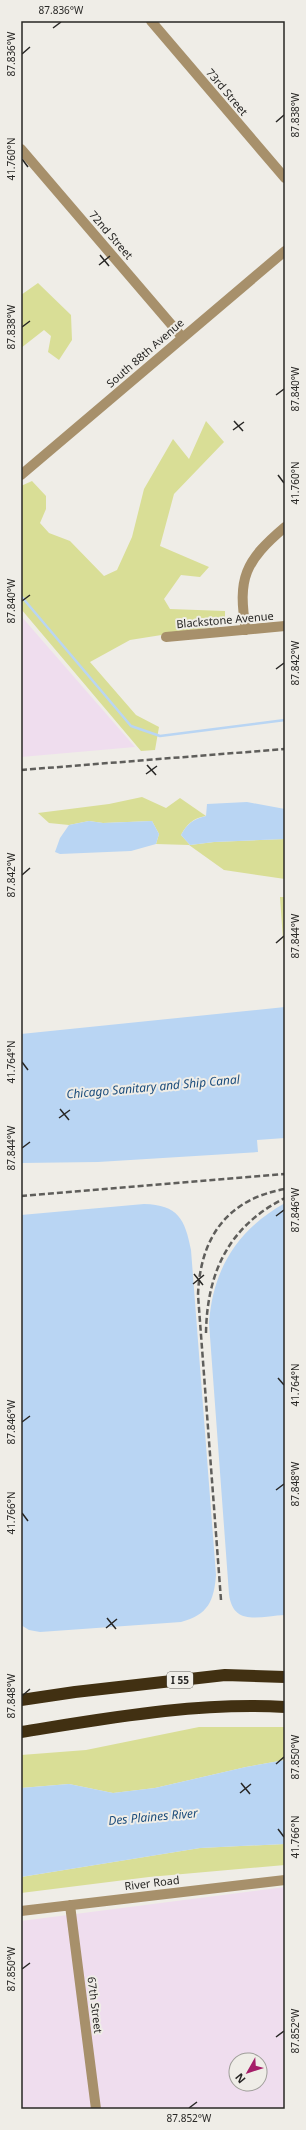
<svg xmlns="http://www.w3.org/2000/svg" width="306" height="2130" font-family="'Noto Sans',sans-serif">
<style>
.industrial{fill:#efddee;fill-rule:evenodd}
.green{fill:#d9de96}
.water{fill:#b9d5f3}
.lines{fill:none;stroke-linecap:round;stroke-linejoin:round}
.stream{stroke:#b9d5f3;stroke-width:2.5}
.minor{stroke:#a7906b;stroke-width:10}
.highway{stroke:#413012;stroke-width:12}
.rail{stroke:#5f5e5b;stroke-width:2.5;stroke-dasharray:6 3;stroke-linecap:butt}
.ticks{fill:none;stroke:#282725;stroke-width:1.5}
.labels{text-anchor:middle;stroke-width:4;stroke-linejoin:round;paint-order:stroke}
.shield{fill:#efede7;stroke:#64625f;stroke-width:1}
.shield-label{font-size:10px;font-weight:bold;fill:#282725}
.street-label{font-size:11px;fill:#282725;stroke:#efede7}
.water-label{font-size:12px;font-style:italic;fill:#1b4c7b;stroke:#efede7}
.neatline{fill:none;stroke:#282725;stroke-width:1.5}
.ticks-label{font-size:10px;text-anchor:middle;fill:#282725}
</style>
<rect width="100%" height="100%" fill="#efede7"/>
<path class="industrial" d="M21,616L135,747L21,757Z
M285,1887V2109H21V1921ZM236,2060H260V2084H236Z"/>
<path class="green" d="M38,283L71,315L72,340L59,360L48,352L51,336L44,330L21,348V295Z
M206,421L224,442L174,494L160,546L209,567L200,577L181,575L164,599L170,609L225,611V620L218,626L130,640L90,662L136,715L159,727L155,750L141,751L21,609V486L32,481L46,496V509L40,523L49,533L70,541L104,576L117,570L132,537L144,489L173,439L189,459Z
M142,797L166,808L180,798L206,816C193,818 187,824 181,835L190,845L214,842L285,839V879L224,870L189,845L156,844L159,834L152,821L103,823L89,821L69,825L49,823L38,813L109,804Z
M280,897H285V969Z
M199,1727H285V1760L246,1767L155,1788L113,1793L69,1784L21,1788V1755L86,1750Z
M285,1844V1865L149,1877L21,1893V1877L200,1848Z"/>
<path class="water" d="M247,802L285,809V839L214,842L190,845L181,835C187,824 193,819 206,816L207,804Z
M89,821L103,823L152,821L159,834L156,844L131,851L60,854L55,852L60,838L69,825Z
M285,1007V1138L257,1140L258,1152L98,1162L21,1163V1034Z
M285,1203V1615C260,1616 233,1627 229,1594L209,1323C213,1269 237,1230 285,1203Z
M144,1204C178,1205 185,1219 191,1250L216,1575C214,1601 208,1615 181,1622L40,1632L29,1630L21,1625V1215Z
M285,1760V1844L200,1848L21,1877V1788L69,1784L113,1793L155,1788L246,1767Z"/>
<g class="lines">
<path class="stream" d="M21,596L131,726L160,736L285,720"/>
<path class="minor" d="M151,21L285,178
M21,149L182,337
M21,475L285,251
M246,630C237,578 245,561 285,527
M166,637L285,626
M70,1905L96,2109
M21,1911L285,1880"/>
<path class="highway" d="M21,1700L75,1692L225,1675L285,1677
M21,1732C109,1718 196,1702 285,1707"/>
<path class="rail" d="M21,770L285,749
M21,1196L285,1174
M206,1333C207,1272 229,1226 285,1198
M221,1600L198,1295C200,1238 227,1199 285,1189"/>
</g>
<path class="ticks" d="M53,28L61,22M22,54L30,47M276,122L284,115M22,159L28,167M100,255L109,266M99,265L110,256M22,327L30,321M276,395L284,389M234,421L243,431M233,430L244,422M278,475L284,483M22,601L30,595M276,669L284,663M147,765L156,775M146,774L157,766M22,875L30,868M276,943L284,936M22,1062L28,1070M60,1109L69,1120M59,1118L70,1110M22,1148L30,1142M276,1216L284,1210M194,1274L203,1285M193,1284L204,1275M278,1378L284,1385M22,1422L30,1416M276,1490L284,1484M22,1513L28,1521M107,1618L116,1629M106,1628L117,1619M22,1696L30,1689M276,1764L284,1757M241,1783L250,1794M240,1793L251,1784M278,1829L284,1837M22,1969L30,1963M276,2037L284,2031M189,2108L197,2102"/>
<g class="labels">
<rect class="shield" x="167" y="1672" width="26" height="16" rx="3"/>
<g class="shield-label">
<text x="180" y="1684">I 55</text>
</g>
<g class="street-label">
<text transform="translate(227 92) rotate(50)" y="4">73rd Street</text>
<text transform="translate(111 235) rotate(49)" y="4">72nd Street</text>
<text transform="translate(145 353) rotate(-41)" y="4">South 88th Avenue</text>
<text transform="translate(225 620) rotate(-5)" y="4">Blackstone Avenue</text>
<text transform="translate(152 1883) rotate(-7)" y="4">River Road</text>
<text transform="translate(95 2005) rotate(83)" y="4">67th Street</text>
</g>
<g class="water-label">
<text transform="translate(153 1087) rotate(-5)" y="4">Chicago Sanitary and Ship Canal</text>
<text transform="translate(153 1817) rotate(-5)" y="4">Des Plaines River</text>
</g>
</g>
<rect width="306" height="2130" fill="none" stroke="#efede7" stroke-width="44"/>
<g transform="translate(248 2072) rotate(231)"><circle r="19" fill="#efede7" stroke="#9f9e99"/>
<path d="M0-3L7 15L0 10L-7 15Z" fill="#a51e68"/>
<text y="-6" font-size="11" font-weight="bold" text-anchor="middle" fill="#282725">N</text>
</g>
<rect x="22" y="22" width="262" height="2086" class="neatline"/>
<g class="ticks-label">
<text x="61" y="14">87.836°W</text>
<text transform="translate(11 54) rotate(-90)" y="4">87.836°W</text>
<text transform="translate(295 115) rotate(-90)" y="4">87.838°W</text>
<text transform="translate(11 159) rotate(-90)" y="4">41.760°N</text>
<text transform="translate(11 327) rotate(-90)" y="4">87.838°W</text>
<text transform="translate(295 389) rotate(-90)" y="4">87.840°W</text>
<text transform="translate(295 483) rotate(-90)" y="4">41.760°N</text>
<text transform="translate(11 601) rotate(-90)" y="4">87.840°W</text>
<text transform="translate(295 663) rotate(-90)" y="4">87.842°W</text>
<text transform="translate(11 875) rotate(-90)" y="4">87.842°W</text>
<text transform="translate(295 936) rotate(-90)" y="4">87.844°W</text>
<text transform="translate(11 1062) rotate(-90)" y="4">41.764°N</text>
<text transform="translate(11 1148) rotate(-90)" y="4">87.844°W</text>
<text transform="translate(295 1210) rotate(-90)" y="4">87.846°W</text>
<text transform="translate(295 1385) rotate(-90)" y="4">41.764°N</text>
<text transform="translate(11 1422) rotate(-90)" y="4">87.846°W</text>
<text transform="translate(295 1484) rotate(-90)" y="4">87.848°W</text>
<text transform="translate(11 1513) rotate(-90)" y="4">41.766°N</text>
<text transform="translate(11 1696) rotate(-90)" y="4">87.848°W</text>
<text transform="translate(295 1757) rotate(-90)" y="4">87.850°W</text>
<text transform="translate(295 1837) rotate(-90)" y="4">41.766°N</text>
<text transform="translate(11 1969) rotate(-90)" y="4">87.850°W</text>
<text transform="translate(295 2031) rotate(-90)" y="4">87.852°W</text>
<text x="189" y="2122">87.852°W</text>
</g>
</svg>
